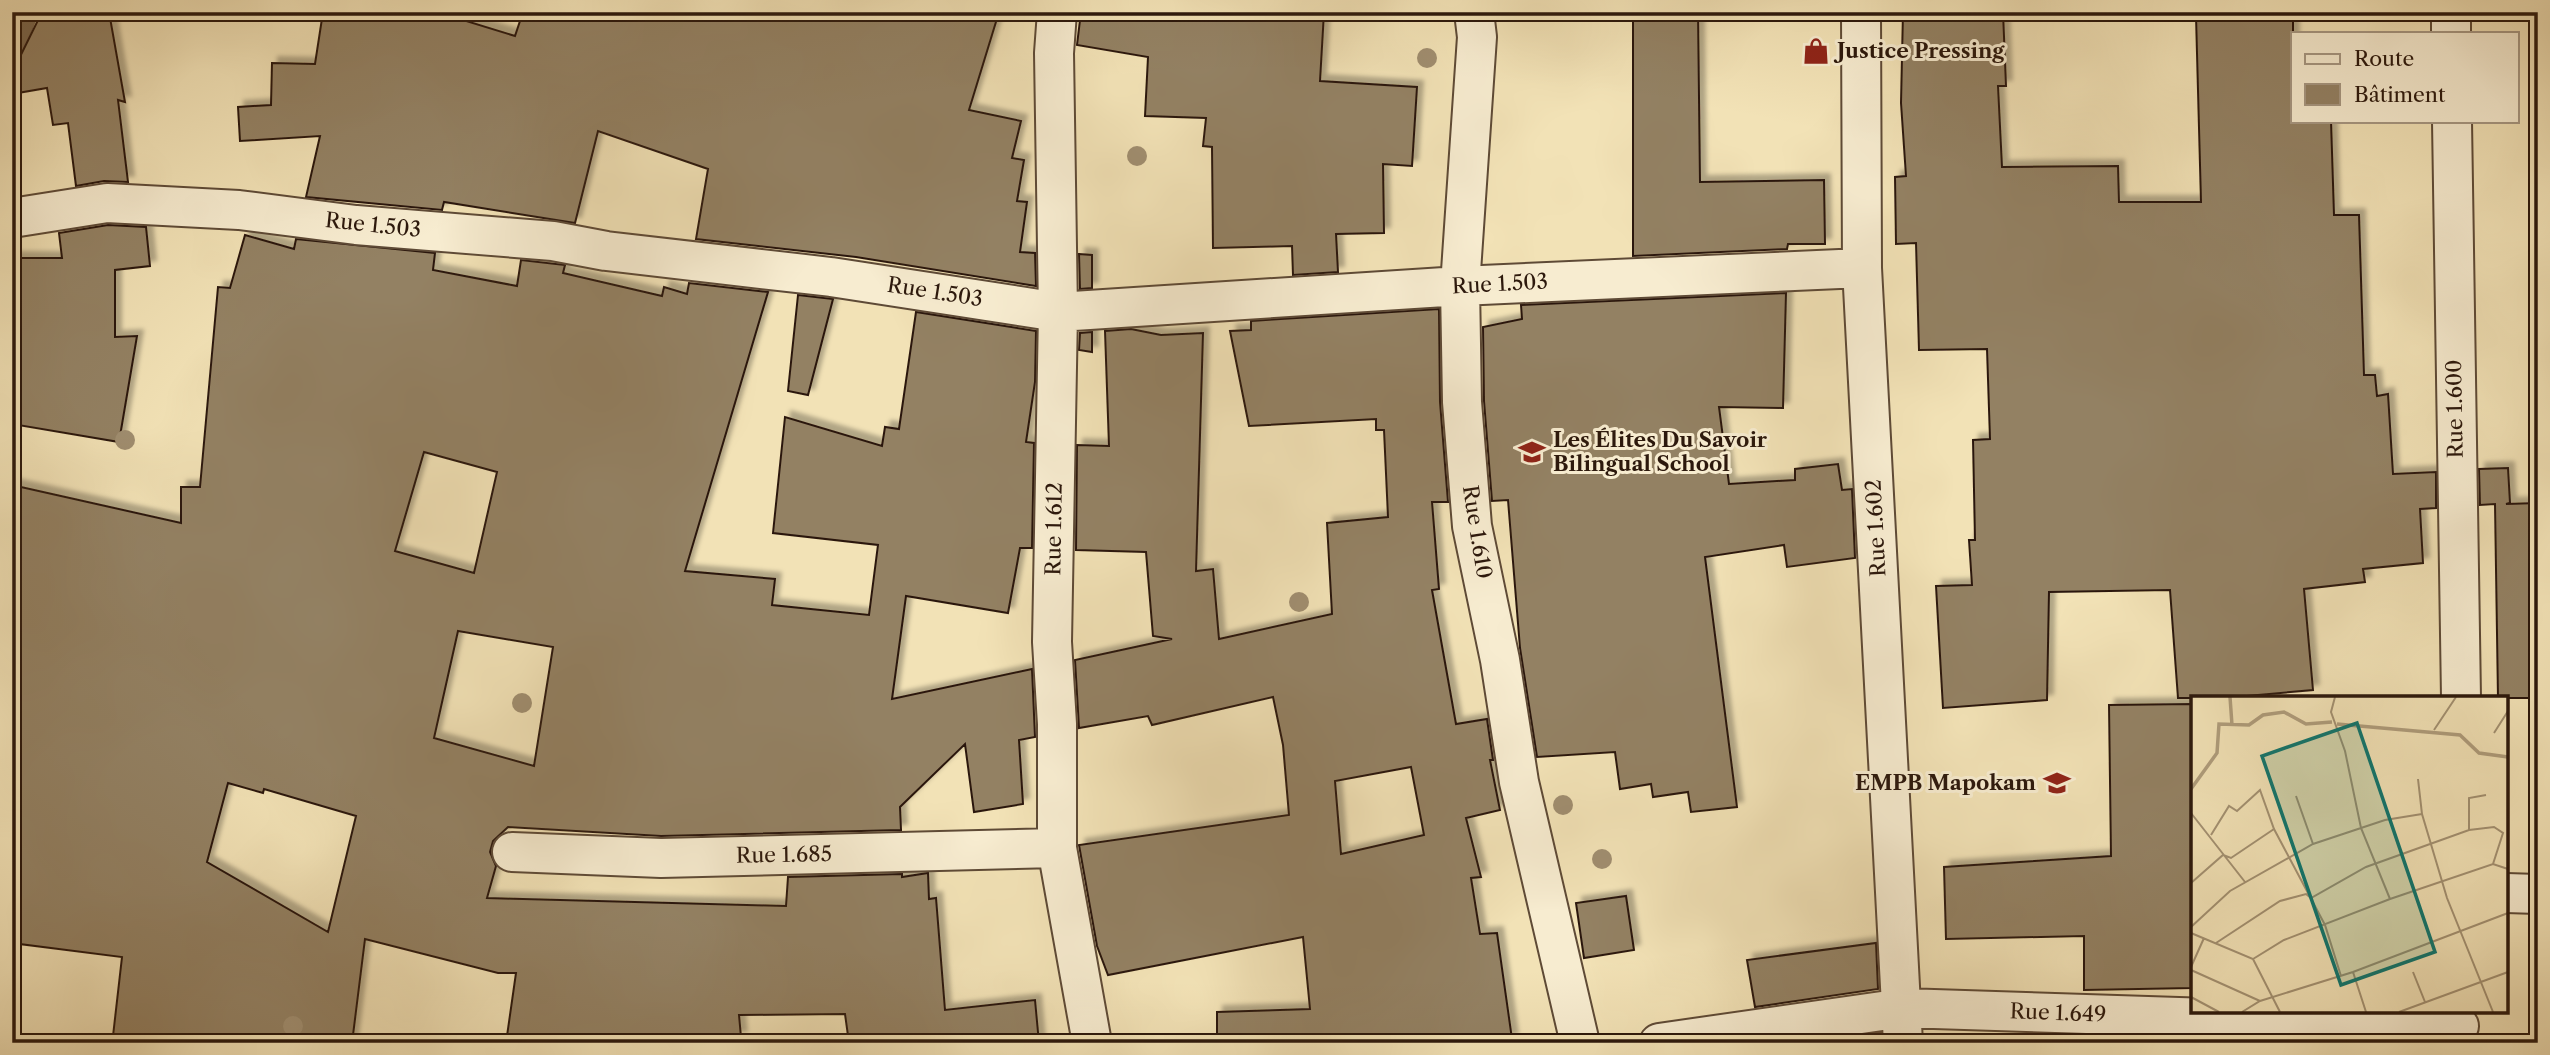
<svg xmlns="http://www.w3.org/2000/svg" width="2550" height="1055" font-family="'Libre Caslon Text',serif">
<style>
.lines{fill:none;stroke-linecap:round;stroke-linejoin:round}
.stream{stroke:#7b684f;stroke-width:14}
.building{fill:#938164;stroke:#2c180c;stroke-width:2;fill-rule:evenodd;filter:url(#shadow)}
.street-casing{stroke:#5e4a36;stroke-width:42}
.street{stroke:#f7ecd0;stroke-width:38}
.tree{fill:#a08e70}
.labels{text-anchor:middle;stroke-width:6;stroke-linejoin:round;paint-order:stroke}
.poi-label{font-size:21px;font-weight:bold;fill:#2c180c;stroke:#f7ecd0;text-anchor:start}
.street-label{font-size:21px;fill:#2c180c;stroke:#f7ecd0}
.inset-river{fill:none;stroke:#af9d7c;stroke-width:3.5}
.inset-road{fill:none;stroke:#a39172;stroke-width:2}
.view{fill:#0f766e;fill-opacity:0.15;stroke:#0f766e;stroke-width:3.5}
.inset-edge{fill:none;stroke:#2c180c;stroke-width:3.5}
</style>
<defs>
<filter id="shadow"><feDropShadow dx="6" dy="-6" stdDeviation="2" flood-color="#0004"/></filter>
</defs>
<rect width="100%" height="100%" fill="#f2e2b6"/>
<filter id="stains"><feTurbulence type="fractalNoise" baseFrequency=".00286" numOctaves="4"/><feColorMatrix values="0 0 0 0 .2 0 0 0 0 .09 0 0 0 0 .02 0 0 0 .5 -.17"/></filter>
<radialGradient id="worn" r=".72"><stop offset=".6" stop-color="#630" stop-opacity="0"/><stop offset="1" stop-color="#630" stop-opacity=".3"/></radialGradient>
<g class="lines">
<path class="stream" d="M12,63L32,12"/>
</g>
<path class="building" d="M42,12H109L125,102L118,100L128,182L104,181L76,186L68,123L53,125L47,88L12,94V73Z
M323,12H437L515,36L523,12H999L969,110L1021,121L1012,158L1024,160L1017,201L1027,202L1020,252L1035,253L1036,286L856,257L696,239L708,169L598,131L575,223L444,202L442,210L306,197L320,136L240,141L238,107L271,105L272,63L315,64Z
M1081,12H1324L1320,81L1417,87L1412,166L1383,164L1384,233L1336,234L1338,272L1293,275L1292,246L1213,248L1212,147L1203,146L1206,118L1145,116L1148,57L1077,45Z
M1633,12H1698L1700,182L1824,180L1825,244H1788L1787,249L1633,256Z
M1903,12H2003L2006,86H1998L2002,167L2118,166L2119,202H2201L2196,16L2293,14V121H2331L2334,215H2359L2364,375H2375L2377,396L2388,394L2393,474L2436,472V508L2420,509L2423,563L2363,569L2365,582L2304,589L2313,690L2224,698H2178L2170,590L2049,592L2047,700L1943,708L1936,586L1972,585L1969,540H1975L1973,440L1990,439L1987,349L1919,350L1916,243L1896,244L1895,177L1906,176L1901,103Z
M108,225L146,227L150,266L115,270V337L137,336L119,442L12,424V258H62L59,233Z
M245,235L294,249L296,239L435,253L433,270L517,286L521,260L565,265L563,273L662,296L664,287L687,294L689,283L768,292L685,571L775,579L772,605L869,615L878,545L773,533L785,417L882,446L885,427L899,429L916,312L1036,331L1035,382L1026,442L1034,443L1032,548H1020L1008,613L906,596L892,699L1032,669L1035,737L1019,740L1023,804L974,812L965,744L900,807L901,830L661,836L508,827L493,841L490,852L496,866L487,898L786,906L788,877L902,874V877L928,873L929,899L936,898L945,1010L1035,1000L1039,1043H849L845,1014L739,1015L741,1037H674L675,1043H506L516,973H498L365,939L352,1043H190L113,1036L122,957L12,943V485L181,523V487H200L218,287L230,288ZM424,452L497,472L474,573L395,551ZM458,631L553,647L534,766L434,738ZM228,783L263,793L264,789L356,816L328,932L207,862Z
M1079,254L1092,255V288L1080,289Z
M1786,293L1783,408L1719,407L1729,484L1795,480V469L1838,464L1842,490L1852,489L1855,558L1787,567L1784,545L1705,557L1737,807L1691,812L1688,792L1653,797L1651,784L1620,789L1615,752L1537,757L1520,648L1508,500L1492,501L1484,401L1483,327L1522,319L1521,305Z
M798,295L833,299L808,395L788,391Z
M1439,309L1440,402L1448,502H1432L1439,589L1432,590L1456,724L1487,719L1493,760H1490L1500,810L1466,818L1481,877L1471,878L1480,934L1497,933L1512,1039L1477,1042V1034L1415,1041L1414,1037L1358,1043H1217V1012L1310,1009L1303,937L1108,975L1097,946L1079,845L1289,815L1283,745L1273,697L1152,725L1148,716L1079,728L1075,660L1172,639L1153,636L1146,552L1076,550L1077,445L1109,446L1105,331L1131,329L1161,335L1203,333L1196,571L1213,569L1219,639L1332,614L1327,523L1388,517L1384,430H1376V419L1249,426L1230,331L1251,330V321ZM1411,767L1424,835L1341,854L1335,781Z
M1092,332V352L1079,350L1080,333Z
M2508,468L2510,503L2506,504L2538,503V698H2498L2495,504L2480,505L2479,469Z
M2193,704V988L2084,990V936L1946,939L1944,867L2111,856L2109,705Z
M1626,896L1634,950L1584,958L1576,903Z
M1876,943L1878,989L1755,1007L1747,960Z"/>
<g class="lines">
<defs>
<path id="street" d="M1057,12L1054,53L1058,312L1052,642L1057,724V848L1092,1043
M1474,12L1477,37L1460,286L1462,402L1472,526L1500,660L1519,782L1580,1043
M1861,12L1862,268L1903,1043
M2451,12V33
M2452,121L2461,698
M12,218L107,203L239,210L356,225L553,241L606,251L831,277L1058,312L1460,286L1862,268
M512,852L661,858L1057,848
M2506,893L2538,894
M1659,1043L1903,1008L2459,1026"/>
</defs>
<use href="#street" class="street-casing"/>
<use href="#street" class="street"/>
</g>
<g class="tree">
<circle cx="1427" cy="58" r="10"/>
<circle cx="1137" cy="156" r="10"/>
<circle cx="125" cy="440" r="10"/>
<circle cx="1299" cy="602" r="10"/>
<circle cx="522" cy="703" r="10"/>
<circle cx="1563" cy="805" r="10"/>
<circle cx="1602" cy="859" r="10"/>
<circle cx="293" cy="1026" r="10"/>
</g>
<defs>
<symbol id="shop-bare" viewBox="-9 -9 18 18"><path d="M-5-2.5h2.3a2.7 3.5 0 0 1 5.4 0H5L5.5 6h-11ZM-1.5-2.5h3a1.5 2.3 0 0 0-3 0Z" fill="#8f2418" stroke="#f7ecd0" stroke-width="2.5" paint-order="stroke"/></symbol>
<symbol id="school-bare" viewBox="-9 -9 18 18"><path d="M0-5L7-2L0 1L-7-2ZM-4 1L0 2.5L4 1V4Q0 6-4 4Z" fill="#8f2418" stroke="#f7ecd0" stroke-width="2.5" paint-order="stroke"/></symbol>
</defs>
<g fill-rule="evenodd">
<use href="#shop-bare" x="1797" y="32" width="38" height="38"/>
<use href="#school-bare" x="1513" y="433" width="38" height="38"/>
<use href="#school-bare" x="2038" y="764" width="38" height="38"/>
</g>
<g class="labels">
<g class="poi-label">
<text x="1837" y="58">Justice Pressing</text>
<text x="1553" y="447">Les Élites Du Savoir<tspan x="1553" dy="24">Bilingual School</tspan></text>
<text x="2036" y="790" text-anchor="end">EMPB Mapokam</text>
</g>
<g class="street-label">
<text transform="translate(373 225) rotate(6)" y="7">Rue 1.503</text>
<text transform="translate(1500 284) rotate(-3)" y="7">Rue 1.503</text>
<text transform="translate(935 292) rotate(9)" y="7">Rue 1.503</text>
<text transform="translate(2455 409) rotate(-91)" y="7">Rue 1.600</text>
<text transform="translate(1876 528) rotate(-93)" y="7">Rue 1.602</text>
<text transform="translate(1054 529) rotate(-89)" y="7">Rue 1.612</text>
<text transform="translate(1477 532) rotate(81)" y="7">Rue 1.610</text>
<text transform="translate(784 855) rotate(-1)" y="7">Rue 1.685</text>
<text transform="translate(2058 1013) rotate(2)" y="7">Rue 1.649</text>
</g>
</g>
<g transform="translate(2191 696)">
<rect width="317" height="317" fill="#f2e2b6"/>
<path class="inset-river" d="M39,1L41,29M146,28L269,39L288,57L317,61M0,93L26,57L28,28L58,29L72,19L93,16L115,28L141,26"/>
<path class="inset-road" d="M144,1L140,16L154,55L170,132L199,203M243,34L265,1M303,37L317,15M227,83L231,118L256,202L302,316M105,100L122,148M0,117L54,186M278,134V102L295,99M20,139L38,110L46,115L69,94L83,133L134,229L150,280M0,187L32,159L40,162L83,133M0,231L39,195L122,148L194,124L231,118M0,237L62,263L89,316M25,247L89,205L115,198L120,202L175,171L278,134L303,131L312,137L302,168M62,263L93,244L199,203L302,168L317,173M0,271L13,242M0,274L69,305M162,276L175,316M222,276L234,306M0,301L28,316M51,316L69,305L162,276L317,217M208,316L317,276"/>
<path class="view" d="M166,27L244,256L150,289L71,60Z"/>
<rect width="317" height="317" class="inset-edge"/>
</g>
<rect width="2550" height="1055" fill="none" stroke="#f2e2b6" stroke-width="42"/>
<rect x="14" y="14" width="2522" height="1027" fill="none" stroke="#2c180c" stroke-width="3.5"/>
<rect x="21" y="21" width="2508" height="1013" fill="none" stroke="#2c180c" stroke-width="2"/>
<rect x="2291" y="32" width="228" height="91" fill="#f7ecd0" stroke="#a69782" stroke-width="2"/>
<rect x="2305" y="54" width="35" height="10" fill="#f7ecd0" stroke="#a69782" stroke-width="2"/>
<text x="2354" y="66" font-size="21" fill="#2c180c">Route</text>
<rect x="2305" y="84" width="35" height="21" fill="#938164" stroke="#a69782" stroke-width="2"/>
<text x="2354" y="102" font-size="21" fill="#2c180c">Bâtiment</text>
<rect width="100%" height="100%" filter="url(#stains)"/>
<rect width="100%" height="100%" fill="url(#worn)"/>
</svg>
